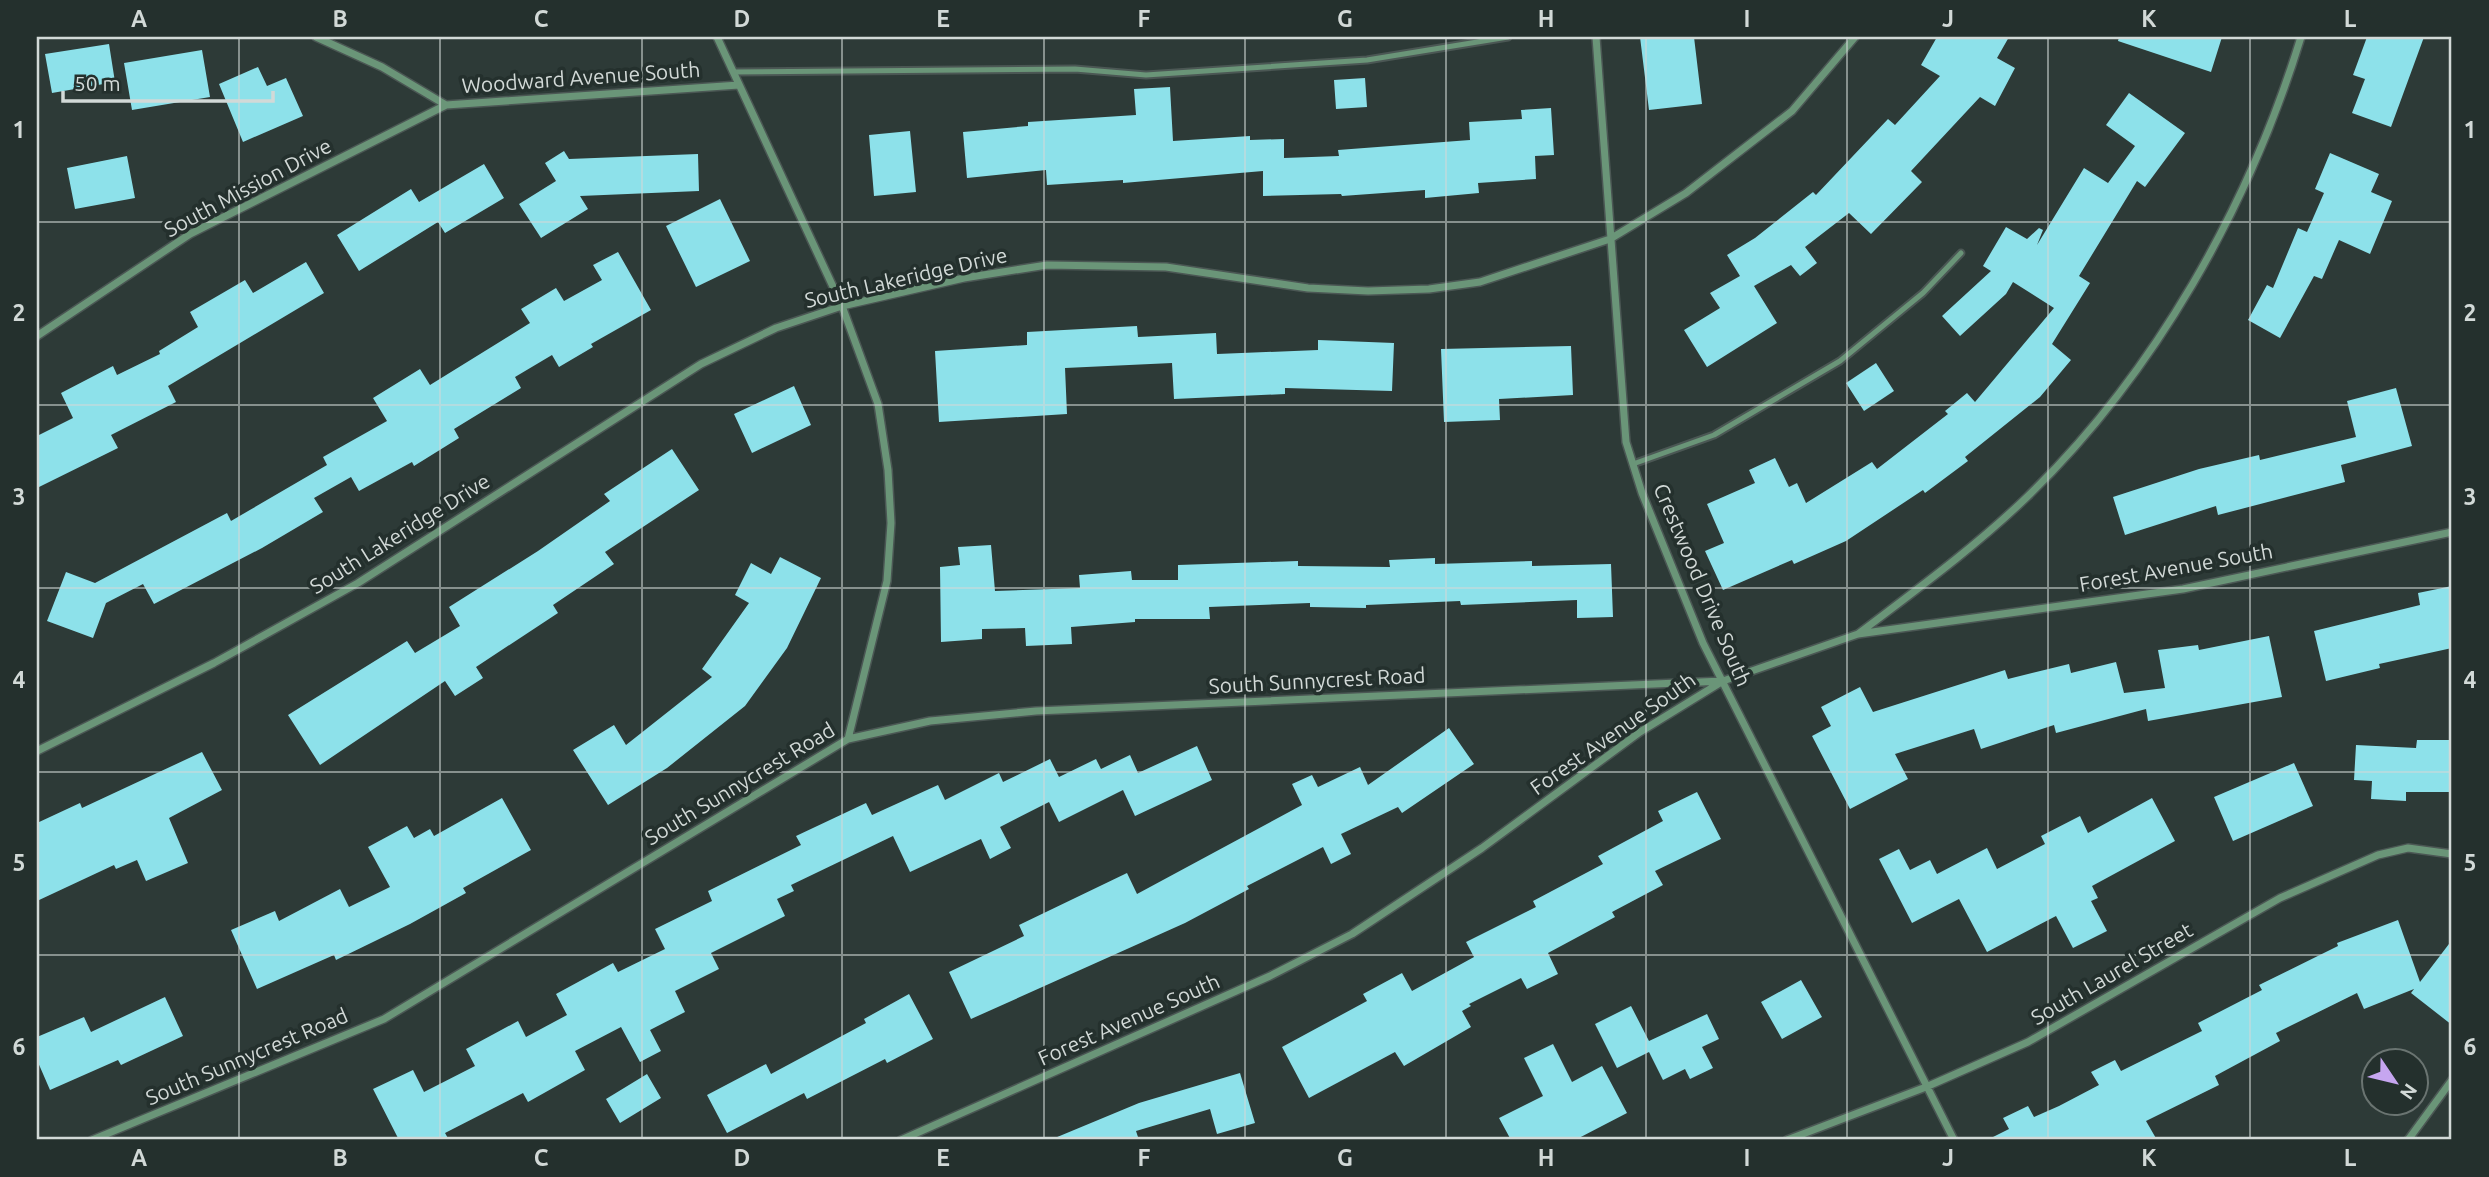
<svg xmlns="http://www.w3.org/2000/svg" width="2489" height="1177" font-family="Ubuntu,sans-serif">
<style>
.building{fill:#8de1ea}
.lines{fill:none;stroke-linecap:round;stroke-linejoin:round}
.lane-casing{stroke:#4b5754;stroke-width:9}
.street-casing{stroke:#4b5754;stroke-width:10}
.lane{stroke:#6a9578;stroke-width:5}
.street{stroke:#6a9578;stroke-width:7}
.grid{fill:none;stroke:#d2d9d7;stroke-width:2;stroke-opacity:0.55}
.labels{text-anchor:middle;stroke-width:7;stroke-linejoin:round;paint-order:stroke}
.street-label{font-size:21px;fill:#d2d9d7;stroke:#24302d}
.neatline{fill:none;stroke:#d2d9d7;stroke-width:2.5}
.grid-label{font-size:23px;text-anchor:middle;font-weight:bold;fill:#d2d9d7}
</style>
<rect width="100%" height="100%" fill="#2d3a37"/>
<path class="building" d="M1640,37H1694L1702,104L1649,110Z
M1937,37H2009L1997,58L2015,68L1995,106L1980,97L1911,171L1922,182L1871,234L1849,213L1805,247L1817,263L1800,276L1791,265L1754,286L1777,323L1707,367L1684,330L1720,308L1710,293L1740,276L1727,255L1755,238L1813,192L1816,195L1888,119L1895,125L1940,76L1921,65Z
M2119,37H2222L2211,72L2118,41Z
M2367,37H2424L2391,127L2352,113L2365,79L2353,75Z
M109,44L115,82L52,93L45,54Z
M202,50L210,97L132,110L124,63Z
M258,67L267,86L286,78L303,116L243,142L219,84Z
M1365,78L1367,107L1336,109L1334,80Z
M1170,87L1173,141L1250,136V140L1284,139V158L1339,156L1338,150L1470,140L1469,122L1522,119L1521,110L1551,108L1554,155L1535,156L1536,179L1478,183L1479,193L1425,198V190L1342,196L1341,194L1263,196V171L1123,183V180L1047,185L1046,170L967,178L963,132L1028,126V122L1136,115L1134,89Z
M2129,93L2185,133L2145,187L2137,181L2079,276L2090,283L2052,344L2071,360L2040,397L1965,457L1968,461L1925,493L1923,490L1846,541L1794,564L1792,560L1723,590L1705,551L1724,543L1707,504L1755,483L1749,470L1775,458L1789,487L1797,483L1806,503L1872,462L1877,469L1948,414L1945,411L1967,393L1975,402L2054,308L2013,282L2006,294L1960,336L1942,316L1991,271L1983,266L2006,227L2027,239L2039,228L2043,230L2037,245L2084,168L2108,183L2135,146L2106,125Z
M910,131L916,192L874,196L869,135Z
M564,151L569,159L698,154L699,191L580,196L588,209L541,238L519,204L556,181L545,163Z
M2330,153L2379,174L2371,192L2392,201L2370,254L2339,240L2322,279L2314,276L2280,338L2248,320L2267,285L2273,288L2298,228L2307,232L2324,193L2315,189Z
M127,156L135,198L75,209L67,168Z
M484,164L504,198L445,233L438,222L359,271L337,235L411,189L419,202Z
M720,199L750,261L696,287L666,226Z
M618,252L651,310L591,344L593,347L559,367L552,355L515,377L521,388L454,429L459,438L414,466L412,462L359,491L351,477L314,498L323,512L262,548L154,604L143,584L106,603L93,638L47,621L66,572L95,583L227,513L231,521L327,465L323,457L387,421L373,398L420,369L430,385L530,323L521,309L556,288L564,301L602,280L593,265Z
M306,262L324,293L168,386L176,402L111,435L118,448L37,488V436L73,418L61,393L113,366L117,375L160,354L159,351L198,327L190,312L245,280L253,293Z
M1137,326L1138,337L1216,333L1217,354L1318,350V340L1394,343L1392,391L1285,388V394L1174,399L1172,363L1065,368L1067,414L939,422L935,351L1027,345V332Z
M1571,346L1573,395L1499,399L1500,420L1444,422L1441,349Z
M1876,363L1894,391L1864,411L1846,383Z
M794,386L811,425L752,453L734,414Z
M2396,388L2412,446L2341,465L2345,482L2218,515L2216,506L2125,535L2113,497L2199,469L2259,455L2260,460L2356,437L2347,401Z
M672,449L699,490L605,552L614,564L553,605L558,613L476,667L483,678L455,696L445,681L320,765L288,715L407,641L415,653L460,626L449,607L538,551L610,501L604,494Z
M991,545L995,591L1080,588L1079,575L1131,571L1132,580H1178V565L1298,561V566L1390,567L1389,560L1435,558V564L1532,561V566L1611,564L1613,617L1577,618V600L1461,605L1460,601L1366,605V608L1310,607V603L1209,607L1210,619H1135V622L1071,627L1072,644L1026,646L1025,628L982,629V639L941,642L940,567L960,565L958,547Z
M780,557L821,578L787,648L745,706L667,768L608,805L573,750L614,725L626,745L712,677L702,669L749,603L735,595L751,563L771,574Z
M2452,586V648L2379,664L2380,668L2326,681L2314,631L2420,605L2418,593Z
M2269,636L2282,697L2148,721L2146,709L2056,733L2054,725L1981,749L1974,729L1895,754L1908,779L1850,809L1812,736L1831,726L1821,707L1860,687L1873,712L2005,670L2008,679L2069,664L2071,673L2116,662L2124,693L2165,688L2158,650L2198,645L2199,650Z
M1449,728L1474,764L1402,813L1398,807L1341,834L1351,854L1331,864L1323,847L1247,886L1249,889L1185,923L971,1019L949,972L1024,936L1019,925L1127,873L1137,894L1302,805L1292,784L1312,775L1318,787L1360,767L1368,785Z
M2417,740H2452V792H2406V801L2371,799L2372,781L2354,780L2356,745L2416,748Z
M1197,746L1212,780L1135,816L1123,790L1059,822L1049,802L1000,827L1011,848L990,859L981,839L910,872L893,836L791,885L794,891L777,899L785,916L711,953L719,969L675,991L685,1012L650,1030L661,1051L640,1062L621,1027L575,1051L585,1070L528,1102L523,1093L445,1133L449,1140H399L373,1089L413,1070L424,1092L475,1066L466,1049L518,1021L526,1037L567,1015L556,994L613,963L618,972L665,949L655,929L712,901L708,891L801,845L796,836L866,803L872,815L938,785L945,800L999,773L1003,782L1050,759L1059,777L1096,759L1101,769L1130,755L1138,773Z
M202,752L222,790L169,818L188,863L146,881L137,860L116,869L114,865L37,901V823L80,803L82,808Z
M2294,763L2313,806L2233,841L2214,797Z
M1697,792L1721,839L1655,871L1663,885L1612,912L1615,917L1548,953L1558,974L1527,989L1521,978L1469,1004L1471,1006L1462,1011L1471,1027L1404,1066L1395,1052L1309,1098L1282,1047L1367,1001L1363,994L1402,973L1412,991L1474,957L1466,942L1536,907L1533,901L1603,864L1598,856L1663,821L1658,811Z
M502,798L531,850L463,888L466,893L410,924L336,960L334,955L257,989L231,930L275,911L279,921L340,889L349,907L390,887L368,847L407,826L414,838L430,829L434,836Z
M2152,798L2175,841L2092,886L2098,898L2091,901L2107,931L2073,948L2056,916L1987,952L1959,899L1912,923L1879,859L1899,849L1910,870L1930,860L1937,874L1987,848L1997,869L2045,844L2041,836L2080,816L2088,833Z
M2398,920L2420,982L2452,940V1025L2411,993L2414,989L2364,1009L2357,993L2276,1033L2280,1041L2215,1076L2219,1085L2146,1121L2157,1140H1987L2009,1129L2003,1118L2028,1106L2034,1117L2059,1106L2099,1085L2091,1072L2115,1060L2121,1071L2202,1031L2198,1023L2262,990L2259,985L2338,946L2337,943Z
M1801,980L1822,1017L1782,1039L1761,1002Z
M909,994L933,1039L887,1063L885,1059L807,1099L804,1093L727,1133L707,1095L766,1064L771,1074L866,1023L864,1019Z
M165,997L183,1036L121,1065L118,1060L50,1090L37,1060V1037L84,1017L91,1032Z
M1631,1006L1649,1041L1707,1014L1719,1039L1702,1047L1713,1068L1690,1079L1685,1069L1663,1080L1649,1052L1617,1068L1595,1024Z
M1553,1044L1572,1082L1602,1066L1627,1113L1575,1140H1511L1499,1118L1543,1096L1524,1058Z
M1240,1073L1255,1123L1217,1134L1210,1109L1136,1131L1139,1140H1050L1139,1103Z
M647,1074L661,1098L620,1123L606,1099Z"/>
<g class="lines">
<defs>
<path id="lane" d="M733,72L1075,69L1146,75L1367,60L1508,37
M1633,464L1714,435L1840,361L1923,293L1961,253"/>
<path id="street" d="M316,37L382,67L446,105L739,85
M717,37L842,306L878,404L888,470L891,523L887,581L848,739
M1596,37L1626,442L1642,493L1703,643L1954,1140
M37,336L190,234L446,105
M1858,634C1916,590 1974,548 2027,497C2155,373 2249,207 2301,37
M37,751L214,663L358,583L701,364L776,328L842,306L964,278L1047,265L1166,267L1308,288L1368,291L1429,289L1480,282L1610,239L1686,193L1792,111L1855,37
M92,1140L384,1019L848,739L930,721L1036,711L1723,681
M901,1140L1270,976L1352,934L1482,848L1640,732L1723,681L1858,634L2183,589L2452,532
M1787,1140L1926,1087L2028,1042L2280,898L2378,855L2408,848L2452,854
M2408,1140L2452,1080"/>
</defs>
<use href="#lane" class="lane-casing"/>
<use href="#street" class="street-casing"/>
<use href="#lane" class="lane"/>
<use href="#street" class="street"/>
</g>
<path class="grid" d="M239,37V1140M440,37V1140M642,37V1140M842,37V1140M1044,37V1140M1245,37V1140M1446,37V1140M1646,37V1140M1847,37V1140M2048,37V1140M2250,37V1140M37,222H2452M37,405H2452M37,588H2452M37,772H2452M37,955H2452"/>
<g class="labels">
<g class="street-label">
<text transform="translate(581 78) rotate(-4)" y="7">Woodward Avenue South</text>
<text transform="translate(248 188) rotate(-28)" y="7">South Mission Drive</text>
<text transform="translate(906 278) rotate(-13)" y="7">South Lakeridge Drive</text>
<text transform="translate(400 534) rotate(-32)" y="7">South Lakeridge Drive</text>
<text transform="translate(2176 568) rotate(-10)" y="7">Forest Avenue South</text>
<text transform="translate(1702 585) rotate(67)" y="7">Crestwood Drive South</text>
<text transform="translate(1317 681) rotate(-3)" y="7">South Sunnycrest Road</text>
<text transform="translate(1613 734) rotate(-35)" y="7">Forest Avenue South</text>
<text transform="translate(740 784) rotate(-31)" y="7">South Sunnycrest Road</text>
<text transform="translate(2112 974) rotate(-30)" y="7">South Laurel Street</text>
<text transform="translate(1129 1020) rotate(-24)" y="7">Forest Avenue South</text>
<text transform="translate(247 1057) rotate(-23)" y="7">South Sunnycrest Road</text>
</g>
</g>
<rect width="2489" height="1177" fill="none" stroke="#24302d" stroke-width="77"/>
<g transform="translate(2395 1082) rotate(125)"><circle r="33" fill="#24302d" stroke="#6a7471" stroke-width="2"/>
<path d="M0-5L12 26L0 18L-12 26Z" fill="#c6a6f0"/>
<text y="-10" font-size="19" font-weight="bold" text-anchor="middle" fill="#d2d9d7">N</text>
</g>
<path d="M63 91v10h210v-10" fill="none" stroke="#d2d9d7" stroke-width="3.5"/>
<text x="74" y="91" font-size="21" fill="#d2d9d7" stroke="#24302d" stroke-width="5" paint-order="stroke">50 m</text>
<rect x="38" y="38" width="2412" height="1100" class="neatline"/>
<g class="grid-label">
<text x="139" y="27">A</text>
<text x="340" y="27">B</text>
<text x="541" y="27">C</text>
<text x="742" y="27">D</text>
<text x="943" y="27">E</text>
<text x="1144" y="27">F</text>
<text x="1345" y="27">G</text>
<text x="1546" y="27">H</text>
<text x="1747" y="27">I</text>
<text x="1948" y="27">J</text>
<text x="2149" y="27">K</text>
<text x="2350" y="27">L</text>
<text x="19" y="138">1</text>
<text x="2470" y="138">1</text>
<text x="19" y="321">2</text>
<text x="2470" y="321">2</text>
<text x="19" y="505">3</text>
<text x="2470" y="505">3</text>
<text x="19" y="688">4</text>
<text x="2470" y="688">4</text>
<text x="19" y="871">5</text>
<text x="2470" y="871">5</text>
<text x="19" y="1055">6</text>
<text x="2470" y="1055">6</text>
<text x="139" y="1166">A</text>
<text x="340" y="1166">B</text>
<text x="541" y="1166">C</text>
<text x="742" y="1166">D</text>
<text x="943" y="1166">E</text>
<text x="1144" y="1166">F</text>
<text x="1345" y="1166">G</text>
<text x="1546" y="1166">H</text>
<text x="1747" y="1166">I</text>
<text x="1948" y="1166">J</text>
<text x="2149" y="1166">K</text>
<text x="2350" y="1166">L</text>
</g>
</svg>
